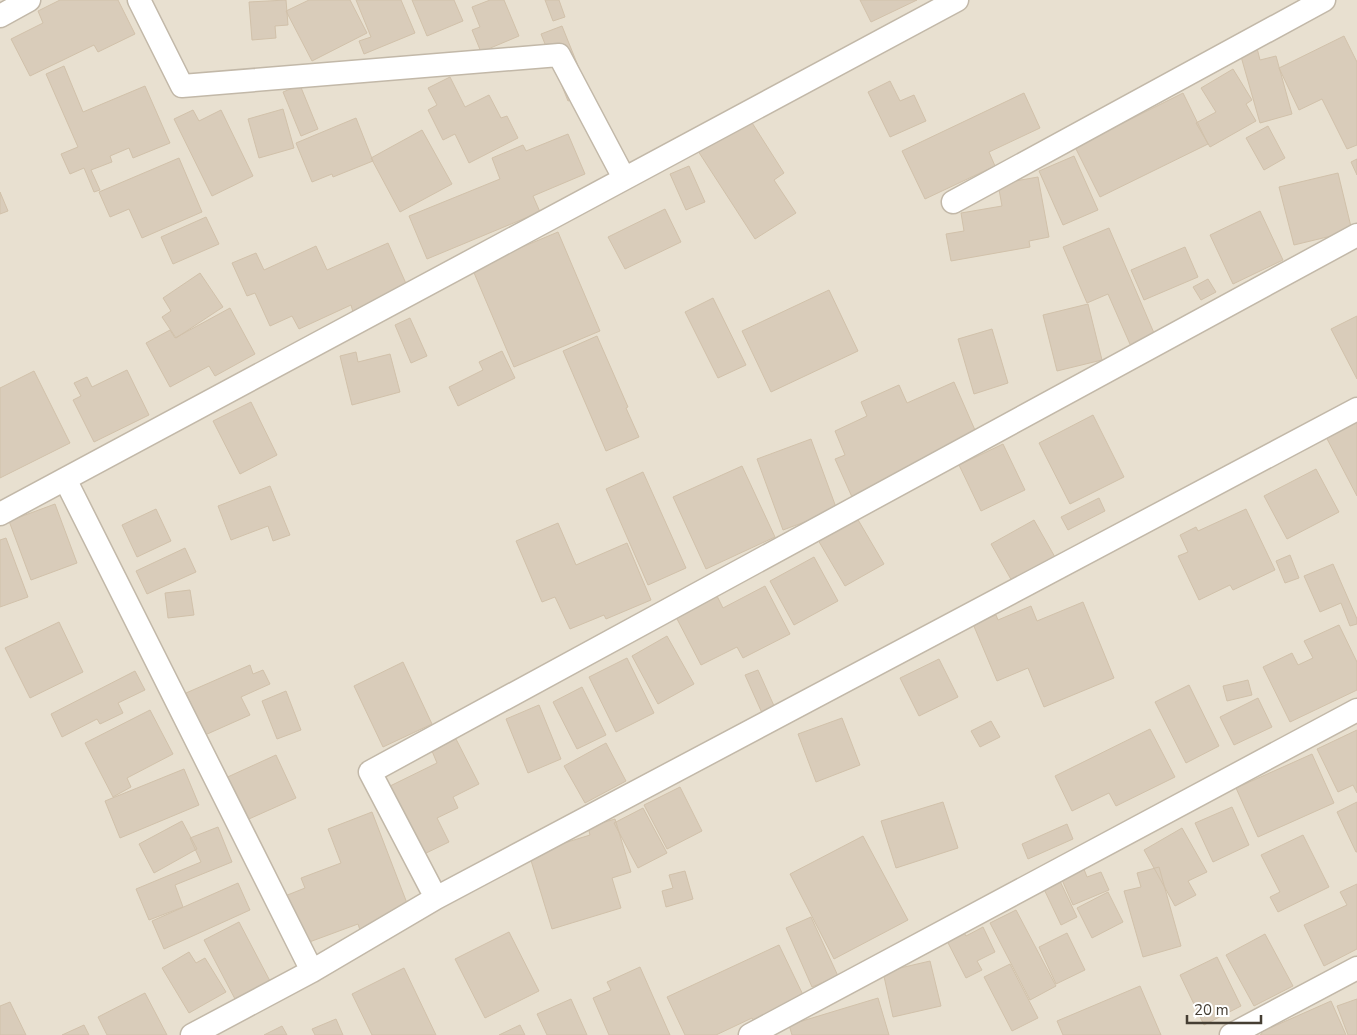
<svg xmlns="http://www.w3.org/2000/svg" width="1357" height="1035" font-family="'Nunito Sans',sans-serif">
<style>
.residential{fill:#e8e0d0}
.building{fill:#d9ccba;stroke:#d1c1aa}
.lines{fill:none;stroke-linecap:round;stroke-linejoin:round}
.street-casing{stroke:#c2b8a8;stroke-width:25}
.street{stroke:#fff;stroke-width:22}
</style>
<rect width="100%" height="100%" fill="#f3eee3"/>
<path class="residential" d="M0,0H1357V1035H0Z"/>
<path class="building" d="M60,0H118L135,34L98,52L94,45L30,76L11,39L43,23L38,11Z
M286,0L288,25L275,26L276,38L252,40L249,2Z
M309,0H350L367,33L312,61L286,11Z
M356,0H401L415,33L364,54L359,41L371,37Z
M412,0H454L463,21L427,36Z
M490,0H504L519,36L481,52L472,30L480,27L472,7Z
M545,0H559L565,17L553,21Z
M860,0H917L871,22Z
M562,26L589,93L568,101L541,34Z
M1344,36L1357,62V145L1347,149L1322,99L1299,110L1279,68Z
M1257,48L1260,60L1276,56L1292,114L1260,123L1240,53Z
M64,66L83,112L145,86L170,143L133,158L129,148L110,156L112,162L91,170L100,190L94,192L84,168L70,174L61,154L78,147L46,74Z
M1233,69L1252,100L1246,104L1256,121L1210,147L1196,123L1216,112L1201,88Z
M450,77L465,107L489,95L501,118L507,116L518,138L469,163L455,134L443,140L428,110L437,105L428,88Z
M890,81L900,101L914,95L926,121L890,137L868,92Z
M300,85L318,129L301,136L283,92Z
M1024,93L1040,128L989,152L995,166L925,199L902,151Z
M1183,93L1208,144L1100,197L1072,141L1089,140Z
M283,109L294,148L259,158L248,119Z
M193,110L199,121L221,110L253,176L212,196L174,119Z
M356,118L373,161L333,177L332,174L312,182L296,143Z
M749,118L784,173L774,180L796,213L755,239L698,151Z
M1268,126L1285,158L1264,170L1246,138Z
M422,130L452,184L400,212L371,158Z
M568,134L585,174L533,196L540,212L427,259L409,216L500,179L492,158L523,145L526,151Z
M1074,156L1098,210L1063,225L1039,171Z
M179,158L202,212L142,238L129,209L110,217L99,192Z
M1357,159V175L1351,162Z
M689,166L705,202L686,210L670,174Z
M1338,173L1352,231L1294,245L1279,187Z
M1038,177L1049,237L1029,241L1030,247L951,261L946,234L964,231L961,213L1002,206L998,184Z
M0,192L8,211L0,214Z
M665,209L681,242L625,269L608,237Z
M1260,211L1283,260L1233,284L1210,235Z
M206,217L219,244L173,264L161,237Z
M1109,228L1157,340L1133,351L1108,294L1087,303L1063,247Z
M558,232L600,331L514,367L472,268Z
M388,243L408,288L353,312L351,305L299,329L292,316L270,326L255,293L247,296L232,263L256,253L264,270L316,246L327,270Z
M1185,247L1198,277L1144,300L1131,270Z
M200,273L223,307L176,338L162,317L171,311L163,298Z
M1208,279L1216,292L1201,300L1193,287Z
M829,290L858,351L771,392L742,331Z
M713,298L746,365L718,378L685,312Z
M1088,304L1102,360L1057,371L1043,315Z
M230,308L255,354L215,376L209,366L170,387L146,343L170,330L175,338Z
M1357,316V379L1331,329Z
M410,318L427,356L411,363L395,325Z
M992,329L1008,383L974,394L958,339Z
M597,336L628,407L626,408L639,437L606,451L563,351Z
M502,351L515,378L458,406L449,387L483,370L479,362Z
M356,352L358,362L390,354L400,392L352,405L340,356Z
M127,370L149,415L94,442L73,400L81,396L74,383L87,377L92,387Z
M34,371L70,443L0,478V388Z
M954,382L978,437L852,497L835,459L845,455L835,431L867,416L861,402L899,385L907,403Z
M251,402L277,455L240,474L213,421Z
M1093,415L1124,477L1070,504L1039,443Z
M1357,418V496L1325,435Z
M811,439L837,510L783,530L757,459Z
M1003,444L1025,490L981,511L959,465Z
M742,466L775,537L706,569L673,497Z
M1316,469L1339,512L1287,539L1264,496Z
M643,472L686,568L648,585L606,489Z
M270,486L290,535L273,541L268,526L231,540L218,506Z
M1099,498L1105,511L1068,530L1061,517Z
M55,504L77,563L31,580L9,521Z
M156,509L171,541L137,557L122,525Z
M1246,509L1275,570L1233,590L1230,585L1199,600L1178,556L1188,552L1180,535L1196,527L1198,531Z
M857,518L884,564L845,586L818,540Z
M1034,520L1060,566L1017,590L991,544Z
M558,523L576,565L627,543L651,600L606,619L604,615L570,629L555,597L542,602L516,541Z
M6,538L28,597L0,607V540Z
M185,548L196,572L147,594L136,571Z
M1290,555L1299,578L1285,583L1276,561Z
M814,557L838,601L794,625L770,581Z
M1333,564L1357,619V624L1350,626L1341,603L1320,612L1304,576Z
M765,586L790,634L743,658L737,647L701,665L676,617L717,596L723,608Z
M190,590L194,615L168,618L165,593Z
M1083,602L1114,678L1044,707L1028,668L997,681L973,624L996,615L998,620L1031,606L1037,621Z
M59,622L83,672L30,698L5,648Z
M1339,625L1357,662V690L1290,722L1263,667L1292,653L1298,665L1313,658L1304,641Z
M667,636L694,684L658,704L632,656Z
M627,658L654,713L616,732L589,677Z
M939,659L958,697L919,716L900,678Z
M403,662L432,724L383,747L354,686Z
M250,665L253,674L263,670L270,684L241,697L250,715L205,735L186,693Z
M758,670L775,708L762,713L745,675Z
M135,671L145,690L118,703L123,713L100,724L97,719L62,737L51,714Z
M1248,680L1252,695L1227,701L1223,686Z
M1189,685L1219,746L1186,763L1155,702Z
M582,687L606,735L577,749L553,702Z
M286,691L301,730L277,739L262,701Z
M1258,698L1272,727L1234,745L1220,717Z
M539,705L561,759L528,773L506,719Z
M150,710L173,754L127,778L131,787L113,797L85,743Z
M842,718L860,765L816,782L798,734Z
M991,721L1000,737L980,747L971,731Z
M1150,729L1175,777L1116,806L1109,793L1072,811L1055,776Z
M1357,730V793L1353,785L1338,792L1317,749Z
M456,739L479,784L453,797L458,808L437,818L449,842L420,856L386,788L437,763L432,751Z
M606,743L626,781L585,803L564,766Z
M1312,754L1334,803L1258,837L1236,788Z
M276,755L296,798L240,823L221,780Z
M184,769L199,805L120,838L105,801Z
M680,787L702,831L667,849L644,805Z
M943,802L958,848L896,868L881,821Z
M1357,802V852H1356L1337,812Z
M1232,807L1249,845L1213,862L1195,823Z
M643,808L667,853L638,868L614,823Z
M372,812L410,911L360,930L358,924L304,944L285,896L305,888L301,878L341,863L328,829Z
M615,819L631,872L612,878L621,908L552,929L529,854L590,835L588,827Z
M182,821L197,849L154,873L139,844Z
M1067,824L1073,839L1028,859L1022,844Z
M218,827L232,862L175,885L183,907L149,920L136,889L201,862L190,838Z
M1182,828L1207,872L1188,881L1196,895L1175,906L1144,850Z
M1303,835L1329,887L1278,912L1270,897L1280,892L1261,855Z
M863,836L908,920L834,959L790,874Z
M1082,864L1087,877L1101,872L1109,890L1073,905L1059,873Z
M1159,867L1181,946L1143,957L1124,891L1141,887L1137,873Z
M685,871L693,899L666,907L662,891L673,888L669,875Z
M1058,877L1077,917L1061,925L1042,885Z
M238,883L250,910L164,949L152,921Z
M1357,884V949L1324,966L1304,925L1347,905L1340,892Z
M1108,892L1123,922L1092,938L1077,908Z
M1016,910L1056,986L1030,1000L990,923Z
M811,917L838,976L812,987L786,928Z
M239,922L270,981L235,999L204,940Z
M961,927L966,936L983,927L995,952L977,961L982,970L966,978L944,935Z
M509,932L539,991L485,1018L455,959Z
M1067,933L1085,970L1056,984L1039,947Z
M1265,934L1293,986L1254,1006L1226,955Z
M779,945L805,999L755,1023L752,1018L716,1035H685L667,997Z
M189,952L196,963L205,958L226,992L189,1013L162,968Z
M1217,957L1241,1006L1204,1025L1180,975Z
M930,961L941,1006L893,1017L883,972Z
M1010,964L1038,1018L1012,1031L984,977Z
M640,967L670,1035H609L593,998L611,990L607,982Z
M404,968L436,1035H372L352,994Z
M1140,986L1161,1035H1063L1057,1021Z
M145,993L167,1035H107L98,1017Z
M878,998L889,1035H792L789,1025Z
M571,999L587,1035H547L537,1014Z
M1357,999V1035H1348L1337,1006Z
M1331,1001L1346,1035H1260L1262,1034L1261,1032Z
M10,1002L26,1035H0V1006Z
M336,1019L343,1035H315L312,1029Z
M84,1025L89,1035H62Z
M520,1025L525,1035H499Z
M282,1026L287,1035H264Z"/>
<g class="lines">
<defs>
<path id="street" d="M139,0L182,86L559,55L624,178
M0,16L29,0
M953,202L1324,0
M65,479L312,971
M0,514L957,0
M436,898L370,772L1357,235
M192,1035L312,971L436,898L1357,409
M750,1035L1357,710
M1231,1035L1357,968"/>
</defs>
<use href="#street" class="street-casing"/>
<use href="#street" class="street"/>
</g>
<path d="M1187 1015v8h74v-8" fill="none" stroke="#453e33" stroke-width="2.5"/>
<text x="1194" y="1015" font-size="15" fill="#453e33" stroke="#ffffff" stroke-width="4" paint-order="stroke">20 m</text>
</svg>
